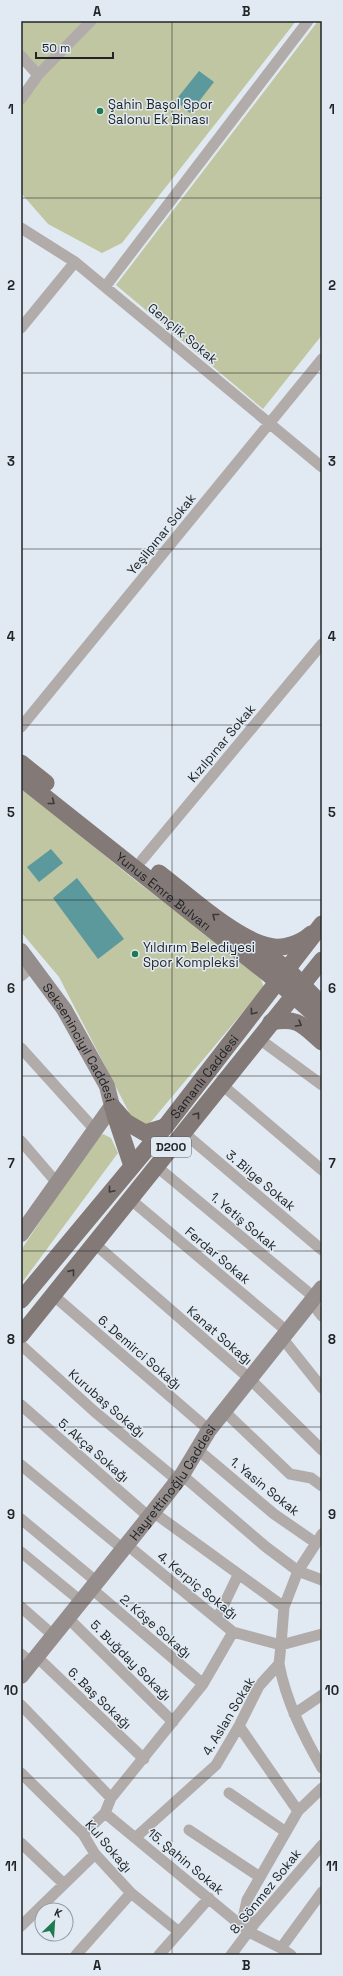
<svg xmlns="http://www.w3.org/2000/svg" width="343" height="1976" font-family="'Space Grotesk',sans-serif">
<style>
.green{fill:#c0c6a2}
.water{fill:#5c999d}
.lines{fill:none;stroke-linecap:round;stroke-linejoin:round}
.street{stroke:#b1acaa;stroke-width:11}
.secondary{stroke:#968e8c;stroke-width:16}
.primary{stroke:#837976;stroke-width:17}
.oneway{stroke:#3a3a3c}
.grid{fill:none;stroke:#212528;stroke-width:1;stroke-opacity:0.55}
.poi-dot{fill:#1f7a4f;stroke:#e1eaf2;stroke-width:1.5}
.labels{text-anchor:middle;stroke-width:3;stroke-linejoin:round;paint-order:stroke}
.shield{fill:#e1eaf2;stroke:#5b6065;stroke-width:1}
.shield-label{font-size:12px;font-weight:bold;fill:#212528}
.poi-label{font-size:13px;fill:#212528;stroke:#e1eaf2;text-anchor:start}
.street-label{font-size:13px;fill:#212528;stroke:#e1eaf2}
.neatline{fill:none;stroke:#212528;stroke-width:1.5}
.grid-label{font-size:13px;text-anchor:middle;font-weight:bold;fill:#212528}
</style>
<rect width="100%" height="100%" fill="#e1eaf2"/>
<path class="green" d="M21,21H296L122,243L102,253L48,224L21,193V99L36,71L21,54Z
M318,21H322V335L263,409L116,285Z
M21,787L131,877L259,975L264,987L150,1123L141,1127L134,1122L59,977L21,932Z
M103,1134L111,1138L118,1153L21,1284V1250L90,1147L98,1137Z"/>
<path class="water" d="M199,71L214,82L190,113L175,101Z
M51,849L63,863L39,882L27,867Z
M77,878L124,939L98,959L53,898Z"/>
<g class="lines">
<path class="street" d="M21,56L38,75
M21,99L38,75L91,21
M21,228L75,262L322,467
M105,287L308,21
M21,328L75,262
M21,727L322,359
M142,860L322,644
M21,976L33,966
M258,1038L322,1085
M21,1048L96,1131
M221,1084L322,1170
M183,1132L322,1250
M21,1141L57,1183
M156,1166L315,1298
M130,1199L288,1332
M95,1244L250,1379L322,1450
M53,1295L209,1430
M311,1302L322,1316
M283,1339L322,1388
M21,1345L95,1412L177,1480
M21,1405L149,1517
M224,1411L290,1474L311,1478L322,1486
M197,1449L274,1514L316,1543
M21,1465L123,1549
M182,1475L266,1547L298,1571L322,1580
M153,1512L284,1607
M21,1519L97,1582
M126,1544L233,1632L281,1645L284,1607L298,1571L322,1534
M21,1552L82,1602
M92,1589L203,1684
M21,1607L54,1636
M68,1618L173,1722
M217,1619L238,1575
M21,1654L32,1663
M37,1657L144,1759
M279,1664C286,1701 303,1735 322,1768
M21,1705L111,1798
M294,1714L322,1695
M239,1726L298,1811
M21,1773L83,1834L95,1854L131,1893L179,1932
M229,1793L286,1832
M105,1813L249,1932L281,1948L291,1955
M189,1830L260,1877
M83,1834L105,1813L111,1798L203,1684L233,1632
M135,1838L216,1765L239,1726L259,1686L279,1664L281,1645L322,1634
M21,1843L64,1884
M255,1923L244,1914L247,1900L298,1811L322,1788
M21,1926L95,1854
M281,1948L322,1892
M76,1955L131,1893
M159,1955L209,1898
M231,1955L255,1923L322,1845"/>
<g class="secondary">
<path id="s1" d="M21,951L64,1009L107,1086L112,1106L21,1234"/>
<path id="s2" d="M21,1676L153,1512L182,1475L209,1430L322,1288"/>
</g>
<g class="primary">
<path d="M21,763L46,783"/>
<path id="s3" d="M21,778L277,981L322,1021"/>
<path d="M159,873C187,894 235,939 269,946C283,950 301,943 311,934"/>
<path d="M255,946L287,969L322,1005"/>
<path d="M271,1022C299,1017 302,1025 322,1042"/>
<path d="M112,1106L126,1122L145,1133L165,1127"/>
<path d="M114,1112L132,1166"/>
<path id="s4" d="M21,1300L165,1127L322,924"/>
<path d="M21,1335L322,960"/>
</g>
</g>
<defs><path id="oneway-chevron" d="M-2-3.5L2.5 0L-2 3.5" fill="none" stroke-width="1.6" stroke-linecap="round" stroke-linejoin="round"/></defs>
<g class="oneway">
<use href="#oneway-chevron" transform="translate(52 802) rotate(38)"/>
<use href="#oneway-chevron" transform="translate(215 916) rotate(-142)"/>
<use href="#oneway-chevron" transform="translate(253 1012) rotate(127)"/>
<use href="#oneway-chevron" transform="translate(299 1024) rotate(30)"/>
<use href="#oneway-chevron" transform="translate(197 1115) rotate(-52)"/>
<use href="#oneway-chevron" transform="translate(111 1190) rotate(130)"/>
<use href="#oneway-chevron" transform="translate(72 1272) rotate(-51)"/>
</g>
<path class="grid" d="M172,21V1955M21,198H322M21,373H322M21,549H322M21,725H322M21,900H322M21,1076H322M21,1251H322M21,1427H322M21,1603H322M21,1778H322"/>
<g class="poi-dot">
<circle cx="100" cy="111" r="4"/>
<circle cx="135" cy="954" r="4"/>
</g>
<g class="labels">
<rect class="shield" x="151" y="1137" width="40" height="20" rx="3"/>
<g class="shield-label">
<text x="171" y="1151">D200</text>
</g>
<g class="poi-label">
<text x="108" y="109">Şahin Başol Spor<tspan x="108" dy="15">Salonu Ek Binası</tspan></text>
<text x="143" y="952">Yıldırım Belediyesi<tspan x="143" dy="15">Spor Kompleksi</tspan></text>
</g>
<g class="street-label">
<text transform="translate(183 333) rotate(40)" y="5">Gençlik Sokak</text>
<text transform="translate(161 534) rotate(-51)" y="5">Yeşilpınar Sokak</text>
<text transform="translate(221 743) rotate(-50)" y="5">Kızılpınar Sokak</text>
<text dy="5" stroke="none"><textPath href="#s3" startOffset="182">Yunus Emre Bulvarı</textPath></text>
<text dy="5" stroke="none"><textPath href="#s1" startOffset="109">Sekseninciyıl Caddesi</textPath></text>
<text dy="5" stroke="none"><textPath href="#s4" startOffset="289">Samanlı Caddesi</textPath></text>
<text transform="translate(261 1180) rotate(40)" y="5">3. Bilge Sokak</text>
<text transform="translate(244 1221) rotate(40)" y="5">1. Yetiş Sokak</text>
<text transform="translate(218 1255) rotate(40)" y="5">Ferdar Sokak</text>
<text transform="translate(220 1335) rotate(41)" y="5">Kanat Sokağı</text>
<text transform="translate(140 1352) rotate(41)" y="5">6. Demirci Sokağı</text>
<text transform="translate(107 1403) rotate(41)" y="5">Kurubaş Sokağı</text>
<text transform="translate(94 1450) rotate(41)" y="5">5. Akça Sokağı</text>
<text dy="5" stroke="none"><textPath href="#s2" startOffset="246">Hayrettinoğlu Caddesi</textPath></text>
<text transform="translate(265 1486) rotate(39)" y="5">1. Yasin Sokak</text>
<text transform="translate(198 1585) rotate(39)" y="5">4. Kerpiç Sokağı</text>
<text transform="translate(156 1626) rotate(41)" y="5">2. Köşe Sokağı</text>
<text transform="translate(131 1660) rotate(45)" y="5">5. Buğday Sokağı</text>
<text transform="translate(100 1698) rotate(44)" y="5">6. Baş Sokağı</text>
<text transform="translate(228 1716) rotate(-59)" y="5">4. Aslan Sokak</text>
<text transform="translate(109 1846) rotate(50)" y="5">Kul Sokağı</text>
<text transform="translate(186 1861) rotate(40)" y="5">15. Şahin Sokak</text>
<text transform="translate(265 1891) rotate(-51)" y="5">8. Sönmez Sokak</text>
</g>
</g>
<rect width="343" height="1976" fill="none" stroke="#e1eaf2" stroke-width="44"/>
<g transform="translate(54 1922) rotate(25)"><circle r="19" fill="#e1eaf2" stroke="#949ba1"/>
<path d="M0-3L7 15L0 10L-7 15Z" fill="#1f7a4f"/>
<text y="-6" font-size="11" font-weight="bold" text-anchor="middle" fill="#212528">K</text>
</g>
<path d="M36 52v6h77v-6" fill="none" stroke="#212528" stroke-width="2"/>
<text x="42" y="52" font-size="12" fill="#212528" stroke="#e1eaf2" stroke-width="3" paint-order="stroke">50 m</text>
<rect x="22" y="22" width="299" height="1932" class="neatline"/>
<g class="grid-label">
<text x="97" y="16">A</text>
<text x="246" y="16">B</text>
<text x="11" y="114">1</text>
<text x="332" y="114">1</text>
<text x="11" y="290">2</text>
<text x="332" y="290">2</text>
<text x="11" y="466">3</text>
<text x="332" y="466">3</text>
<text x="11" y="641">4</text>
<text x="332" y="641">4</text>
<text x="11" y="817">5</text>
<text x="332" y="817">5</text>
<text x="11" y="993">6</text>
<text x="332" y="993">6</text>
<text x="11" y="1168">7</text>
<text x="332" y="1168">7</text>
<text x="11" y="1344">8</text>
<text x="332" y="1344">8</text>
<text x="11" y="1519">9</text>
<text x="332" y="1519">9</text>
<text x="11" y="1695">10</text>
<text x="332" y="1695">10</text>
<text x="11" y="1871">11</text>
<text x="332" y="1871">11</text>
<text x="97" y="1970">A</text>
<text x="246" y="1970">B</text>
</g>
</svg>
